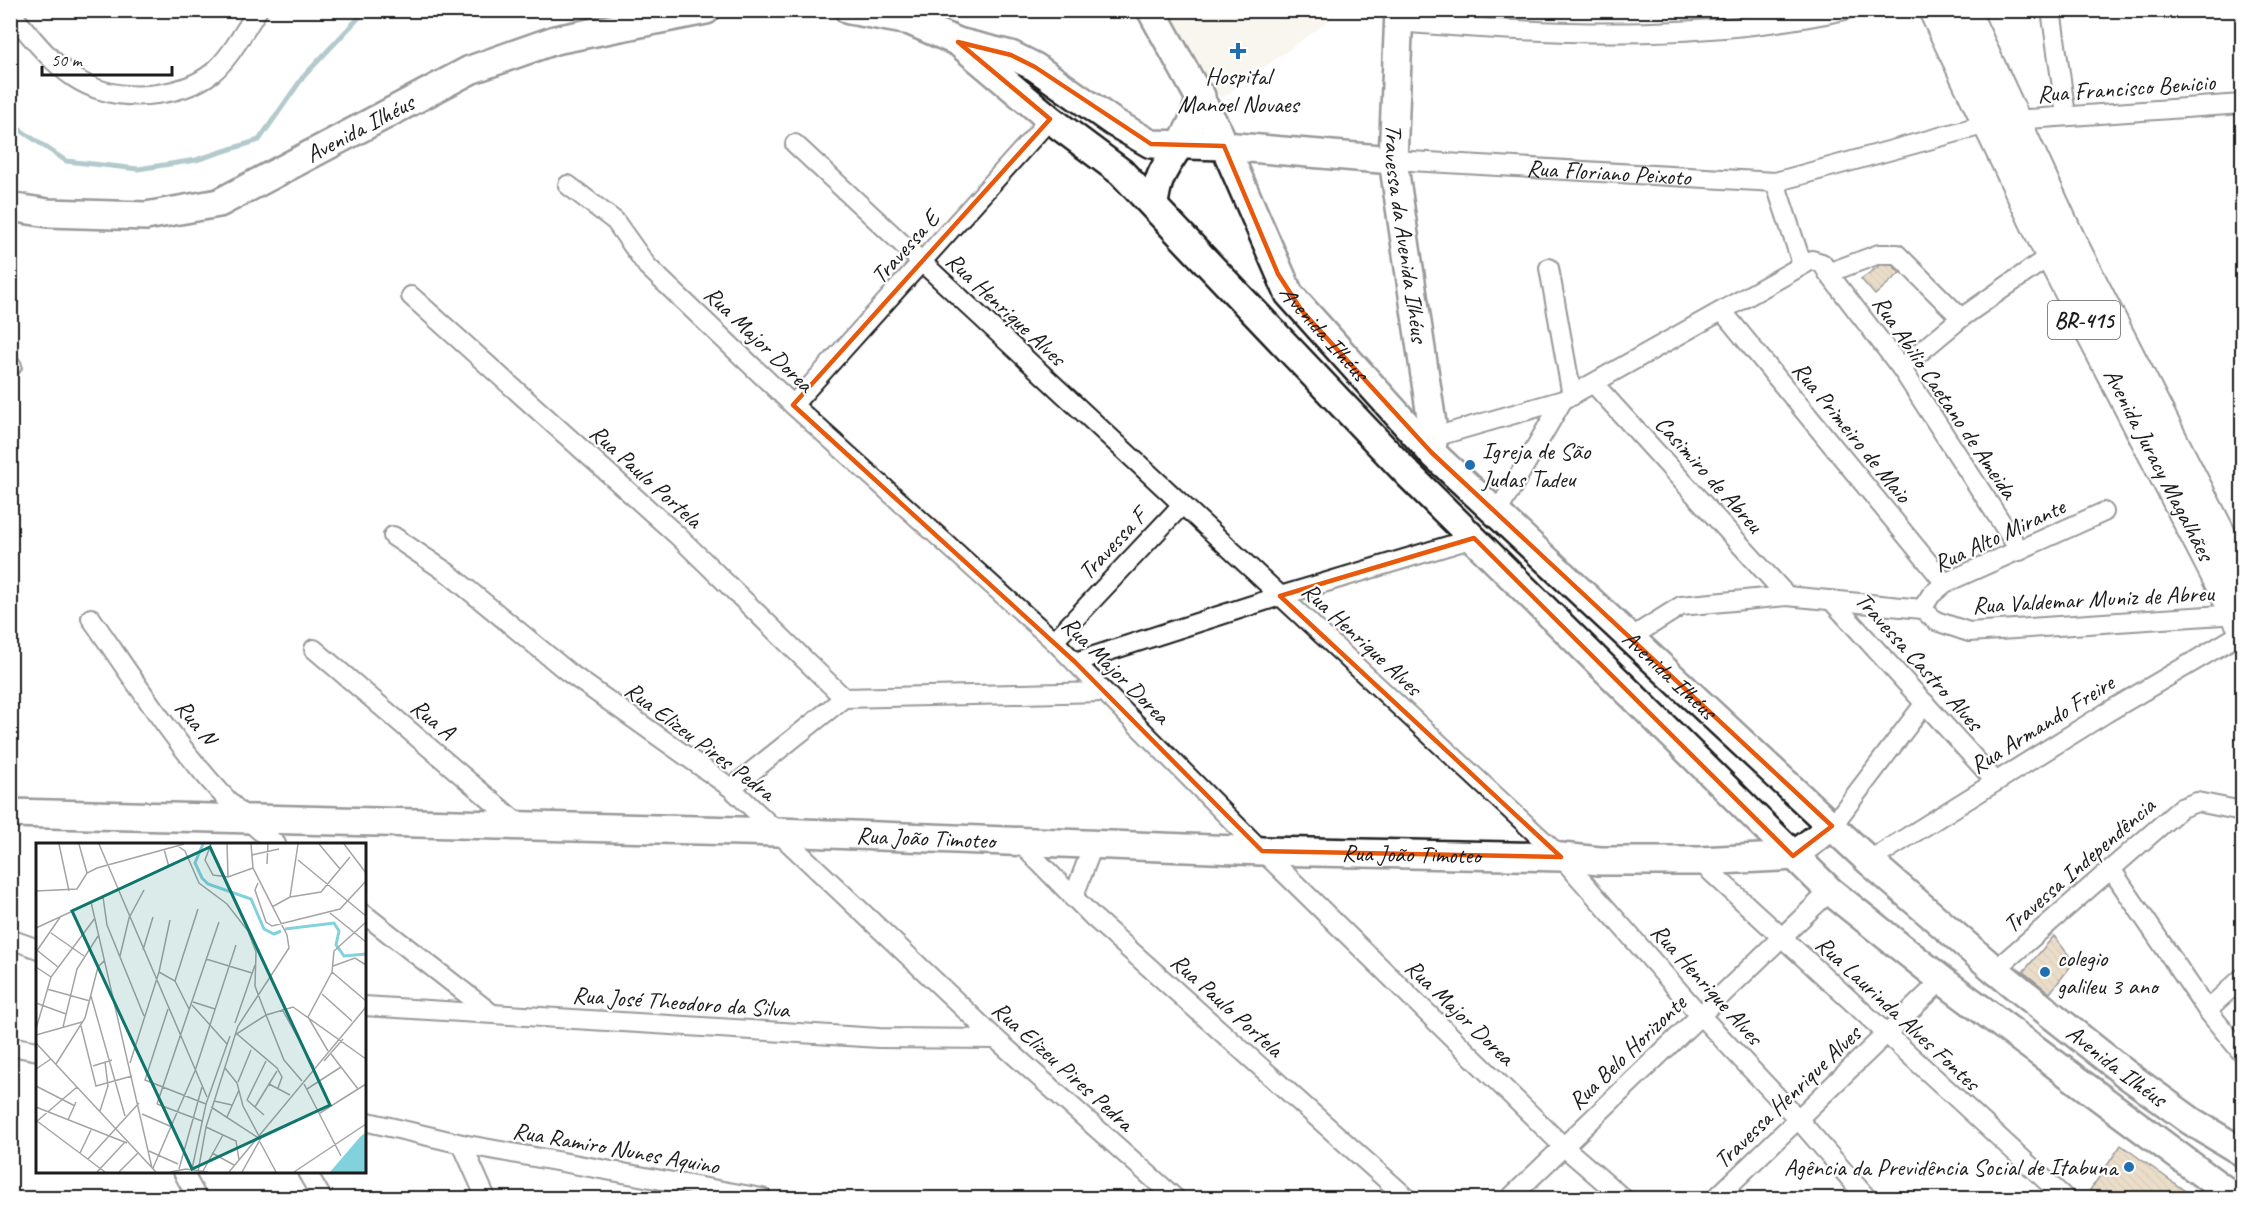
<svg xmlns="http://www.w3.org/2000/svg" width="2253" height="1209" font-family="Caveat,sans-serif">
<style>
.built{fill:#f1e8db}
.lines{fill:none;stroke-linecap:round;stroke-linejoin:round}
.stream{stroke:#598990;stroke-width:5}
.building{fill:url(#building-back-hatch);stroke:#1c1c1c;stroke-width:1.5}
.street-casing{stroke:#1c1c1c;stroke-width:22}
.secondary-casing{stroke:#1c1c1c;stroke-width:32}
.primary-casing{stroke:#1c1c1c;stroke-width:34}
.street{stroke:#fff;stroke-width:18}
.secondary{stroke:#fff;stroke-width:27}
.primary{stroke:#fff;stroke-width:30}
.marked{fill:none;stroke:#e8590c;stroke-width:4.5;stroke-linejoin:round}
.poi-dot{fill:#1f6fb2;stroke:#fff;stroke-width:2}
.labels{text-anchor:middle;stroke-width:4.5;stroke-linejoin:round;paint-order:stroke}
.shield{fill:#fff;stroke:#606060;stroke-width:1.5}
.shield-label{font-size:22px;font-weight:bold;fill:#1c1c1c}
.poi-label{font-size:24px;fill:#1c1c1c;stroke:#fff;text-anchor:start}
.street-label{font-size:24px;fill:#1c1c1c;stroke:#fff}
.inset-river{fill:none;stroke:#82d2de;stroke-width:3}
.inset-road{fill:none;stroke:#a4a4a4;stroke-width:1.5}
.view{fill:#0f766e;fill-opacity:0.15;stroke:#0f766e;stroke-width:3}
.inset-edge{fill:none;stroke:#1c1c1c;stroke-width:3}
</style>
<defs>
<pattern id="building-back-hatch" width="6" height="6" patternUnits="userSpaceOnUse" patternTransform="scale(1.5)"><rect width="6" height="6" fill="#d1b486"/><path d="M-1 5l2 2M0 0l6 6M5-1l2 2" fill="none" stroke="#b39a73"/></pattern>
</defs>
<rect width="100%" height="100%" fill="#fff"/>
<filter id="ink" filterUnits="userSpaceOnUse"><feTurbulence type="fractalNoise" baseFrequency=".0167" numOctaves="2"/><feDisplacementMap in="SourceGraphic" scale="12" xChannelSelector="R" yChannelSelector="G"/><feConvolveMatrix kernelMatrix="1 2 1 2 8 2 1 2 1" color-interpolation-filters="sRGB"/></filter>
<g filter="url(#ink)">
<path class="built" d="M1167,11H1342L1222,98L1213,90Z"/>
<g class="lines">
<path class="stream" d="M10,123L66,161L138,169L196,160L259,140L303,77L366,10"/>
</g>
<path class="building" d="M1881,265H1892L1900,273L1875,295L1861,279Z
M2054,936L2074,962L2050,993L2023,972Z
M2121,1145L2195,1198H2101L2090,1190Z"/>
<g class="lines">
<defs>
<g id="street">
<path d="M2051,10L2066,115"/>
<path d="M10,12C51,60 78,100 148,95C171,93 193,88 212,73C231,57 244,31 258,10"/>
<path d="M1397,22C1545,34 1698,42 1845,10"/>
<path d="M2013,120L2242,104"/>
<path d="M795,144L1561,857L1699,1014L1799,1120L1867,1198"/>
<path id="s1" d="M1393,160L1775,182L1987,124"/>
<path d="M1775,182L1802,264"/>
<path d="M568,185L615,221L647,266L793,405L1054,641L1262,851L1564,1147L1623,1198"/>
<path d="M1549,268L1572,396"/>
<path d="M1828,273L1901,368L2020,551"/>
<path d="M411,296L678,536L844,698"/>
<path d="M1723,312L1945,583"/>
<path d="M10,366H12"/>
<path d="M1901,368L1961,318L2051,255"/>
<path d="M1595,385L1787,596"/>
<path d="M793,405L1050,119"/>
<path d="M1434,437L1563,400L1812,260L1822,263L1828,273L1879,254H1897L1961,318"/>
<path d="M1497,513L1563,400"/>
<path d="M393,536L448,573L568,672L731,788L996,1039L1175,1198"/>
<path d="M1831,600L1995,781"/>
<path d="M1922,609L1936,621L1969,632L2237,614"/>
<path d="M1922,609L1931,595L1945,583L2104,512"/>
<path d="M91,618C146,697 200,785 276,844"/>
<path d="M1630,638L1681,606L1691,605L1787,596L1922,609"/>
<path d="M1054,641L1181,506"/>
<path d="M314,649L521,826"/>
<path d="M1075,662L1280,596L1474,538"/>
<path d="M731,788L844,698L1104,692"/>
<path d="M1832,826L1925,703"/>
<path d="M1019,842L1093,917L1407,1198"/>
<path d="M1699,861L2065,1198"/>
<path d="M1869,861L2106,713L2242,633"/>
<path d="M2111,869L2207,1010L2242,1053"/>
<path d="M1073,898L1094,843"/>
<path d="M364,914L491,1013"/>
<path d="M10,939L38,949"/>
<path d="M1995,970L2181,808L2197,802L2242,811"/>
<path d="M364,1006L879,1038L996,1039"/>
<path d="M2207,1010L2242,978"/>
<path d="M10,1046L38,1051"/>
<path d="M364,1121L462,1144L762,1198"/>
<path d="M462,1144L486,1198"/>
<path d="M183,1172L197,1198"/>
<path d="M307,1172L322,1198"/>
<path d="M1510,1198L1830,891"/>
<path d="M1716,1198L1942,980"/>
</g>
<g id="secondary">
<path d="M849,10L910,21L958,42L1050,119L1121,172L1409,475L1830,891L1942,980L2235,1198"/>
<path id="s2" d="M1151,10L1218,131L1289,294L1431,452L1869,861L1995,970L2126,1074L2191,1121L2242,1152"/>
<path id="s3" d="M1399,10L1393,160L1434,437L1431,452"/>
<path d="M962,43L1011,55L1035,67L1113,122L1151,144L1224,146L1393,160"/>
<path d="M1154,206C1157,171 1171,161 1187,133C1194,121 1197,109 1201,96"/>
<path id="s4" d="M10,207L48,213L146,216L219,203L470,70L555,40L706,10"/>
<path id="s5" d="M10,813L778,832L1262,851L1561,857L1600,861H1699L1780,857L1793,856L1832,826"/>
</g>
<g id="primary">
<path id="s6" d="M1934,10L2051,255L2242,625"/>
<path d="M1964,10L2070,240L2242,577"/>
</g>
</defs>
<use href="#street" class="street-casing"/>
<use href="#secondary" class="secondary-casing"/>
<use href="#primary" class="primary-casing"/>
<use href="#street" class="street"/>
<use href="#secondary" class="secondary"/>
<use href="#primary" class="primary"/>
</g>
</g>
<path d="M0 0H2253V1209H0ZM958,42L1011,55L1035,67L1151,144L1224,146L1278,274L1302,311L1431,452L1832,826L1793,856L1474,538L1280,596L1561,857L1262,851L1075,662L793,405L1050,119Z" fill="#fff" fill-opacity=".55" fill-rule="evenodd"/>
<path class="marked" d="M958,42L1011,55L1035,67L1151,144L1224,146L1278,274L1302,311L1431,452L1832,826L1793,856L1474,538L1280,596L1561,857L1262,851L1075,662L793,405L1050,119Z"/>
<g class="poi-dot">
<path d="M1235 42h6v6h6v6h-6v6h-6v-6h-6v-6h6z"/>
<circle cx="1470" cy="465" r="6"/>
<circle cx="2045" cy="972" r="6"/>
<circle cx="2129" cy="1167" r="6"/>
</g>
<g class="labels">
<rect class="shield" x="2048" y="301" width="72" height="38" rx="4.5"/>
<g class="shield-label">
<text x="2084" y="328">BR-415</text>
</g>
<g class="poi-label">
<text x="1238" y="84" text-anchor="middle">Hospital<tspan x="1238" dy="28">Manoel Novaes</tspan></text>
<text x="1482" y="459">Igreja de São<tspan x="1482" dy="28">Judas Tadeu</tspan></text>
<text x="2057" y="966">colegio<tspan x="2057" dy="28">galileu 3 ano</tspan></text>
<text x="2117" y="1175" text-anchor="end">Agência da Previdência Social de Itabuna</text>
</g>
<g class="street-label">
<text transform="translate(2126 88) rotate(-4)" y="8">Rua Francisco Benicio</text>
<text dy="8" stroke="none"><textPath href="#s4" startOffset="370">Avenida Ilhéus</textPath></text>
<text dy="8" stroke="none"><textPath href="#s1" startOffset="216">Rua Floriano Peixoto</textPath></text>
<text dy="8" stroke="none"><textPath href="#s3" startOffset="224">Travessa da Avenida Ilhéus</textPath></text>
<text transform="translate(905 247) rotate(-48)" y="8">Travessa E</text>
<text transform="translate(1006 309) rotate(43)" y="8">Rua Henrique Alves</text>
<text dy="8" stroke="none"><textPath href="#s2" startOffset="369">Avenida Ilhéus</textPath></text>
<text transform="translate(759 339) rotate(44)" y="8">Rua Major Dorea</text>
<text transform="translate(1945 397) rotate(56)" y="8">Rua Abilio Caetano de Ameida</text>
<text transform="translate(1852 432) rotate(51)" y="8">Rua Primeiro de Maio</text>
<text dy="8" stroke="none"><textPath href="#s6" startOffset="507">Avenida Juracy Magalhães</textPath></text>
<text transform="translate(1709 474) rotate(48)" y="8">Casimiro de Abreu</text>
<text transform="translate(646 476) rotate(42)" y="8">Rua Paulo Portela</text>
<text transform="translate(1999 535) rotate(-25)" y="8">Rua Alto Mirante</text>
<text transform="translate(1112 544) rotate(-47)" y="8">Travessa F</text>
<text transform="translate(2093 599) rotate(-3)" y="8">Rua Valdemar Muniz de Abreu</text>
<text transform="translate(1362 639) rotate(43)" y="8">Rua Henrique Alves</text>
<text transform="translate(1919 661) rotate(48)" y="8">Travessa Castro Alves</text>
<text transform="translate(1116 670) rotate(45)" y="8">Rua Major Dorea</text>
<text dy="8" stroke="none"><textPath href="#s2" startOffset="855">Avenida Ilhéus</textPath></text>
<text transform="translate(433 719) rotate(40)" y="8">Rua A</text>
<text transform="translate(196 722) rotate(51)" y="8">Rua N</text>
<text transform="translate(2042 724) rotate(-32)" y="8">Rua Armando Freire</text>
<text transform="translate(700 741) rotate(37)" y="8">Rua Elizeu Pires Pedra</text>
<text dy="8" stroke="none"><textPath href="#s5" startOffset="916">Rua João Timoteo</textPath></text>
<text dy="8" stroke="none"><textPath href="#s5" startOffset="1402">Rua João Timoteo</textPath></text>
<text transform="translate(2079 865) rotate(-41)" y="8">Travessa Independência</text>
<text transform="translate(1707 984) rotate(48)" y="8">Rua Henrique Alves</text>
<text transform="translate(681 1002) rotate(4)" y="8">Rua José Theodoro da Silva</text>
<text transform="translate(1227 1005) rotate(42)" y="8">Rua Paulo Portela</text>
<text transform="translate(1460 1012) rotate(44)" y="8">Rua Major Dorea</text>
<text transform="translate(1898 1013) rotate(43)" y="8">Rua Laurinda Alves Fontes</text>
<text transform="translate(1627 1052) rotate(-44)" y="8">Rua Belo Horizonte</text>
<text dy="8" stroke="none"><textPath href="#s2" startOffset="1449">Avenida Ilhéus</textPath></text>
<text transform="translate(1063 1066) rotate(42)" y="8">Rua Elizeu Pires Pedra</text>
<text transform="translate(1787 1097) rotate(-44)" y="8">Travessa Henrique Alves</text>
<text transform="translate(616 1148) rotate(10)" y="8">Rua Ramiro Nunes Aquino</text>
</g>
</g>
<g transform="translate(36 843)">
<rect width="330" height="330" fill="#fff"/>
<path d="M330,289V329H294L324,294Z" fill="#82d2de"/>
<path class="inset-river" d="M167,1L159,20L166,35L172,41L215,56L228,86L238,91L245,88M249,86L298,80L303,88L300,102L308,113L330,111"/>
<path class="inset-road" d="M23,1L33,48M43,1L51,30M63,1L171,254M175,1L169,17L177,32L192,34L217,25M191,1L192,34M283,1L304,26M308,1L330,30M143,4L149,8L163,40L191,61L212,88L220,109L219,143L230,172L257,164L330,216M128,6L133,24M216,12L243,6M262,17L330,73M231,21L232,1M222,40L219,47L230,79L236,83L304,66L330,38M0,48L41,46L51,30L61,25L148,1M254,54L285,49L314,14M55,59L116,325M236,64L254,54L262,1M294,70L330,99M0,85L67,54L71,82L108,173M15,90L48,113M107,107L117,74M2,108L22,124M0,109L25,73M84,113L93,75L108,47M170,116L216,130M297,123L319,115L330,122M0,124L15,134M123,129L139,138L153,166M296,129L330,158M139,138L162,66M11,146L54,158M286,151L316,178M55,153L89,273M157,159L179,166M0,160L30,171M156,162L191,201M132,166L109,237L170,261M246,166L278,224M199,180L219,122M45,183L60,243L96,233M27,184L41,126L62,93M0,186L15,134L59,75M201,191L241,225L246,234L242,245M0,192L46,179M199,192L230,172L248,217L266,238M0,200L120,329M292,208L272,174L296,129L298,108L330,79M295,211L322,246M288,218L307,196M94,220L123,129L134,77M20,221L49,175L62,124L68,118M57,223L76,217M189,225L201,240L207,263L223,293M0,226L15,216M202,239L215,207M233,241L254,252M268,241L305,313M0,243L39,263M271,246L305,224M211,257L230,218M211,257L228,272M178,258L196,262M121,261L183,79M121,261L166,278M0,264L91,300M175,264L221,294M219,264L241,228M64,268L72,243L69,219M284,270L330,241M106,271L136,284M191,274L203,247M32,277L40,259M1,278L69,329M0,279L41,244M170,284L200,298L203,317M224,299L240,329M113,308L142,321M44,310L55,287M176,310L198,322M52,316L103,260M117,325L159,228L200,102M143,326L166,244M156,326L170,261L194,193M167,328L187,292M61,329L89,299M83,329L102,310M134,329L150,326L172,329M162,329L170,284L202,183L253,105L251,92L217,25L215,1M193,329L330,164M206,329L225,295M258,329L330,281"/>
<path class="view" d="M174,4L294,262L156,326L36,68Z"/>
<rect width="330" height="330" class="inset-edge"/>
</g>
<rect width="2253" height="1209" fill="none" stroke="#fff" stroke-width="36"/>
<rect x="18" y="18" width="2217" height="1173" fill="none" stroke="#1c1c1c" stroke-width="2" filter="url(#ink)"/>
<path d="M42 66v9h130v-9" fill="none" stroke="#1c1c1c" stroke-width="3"/>
<text x="51" y="66" font-size="18" fill="#1c1c1c" stroke="#ffffff" stroke-width="4.5" paint-order="stroke">50 m</text>
</svg>
